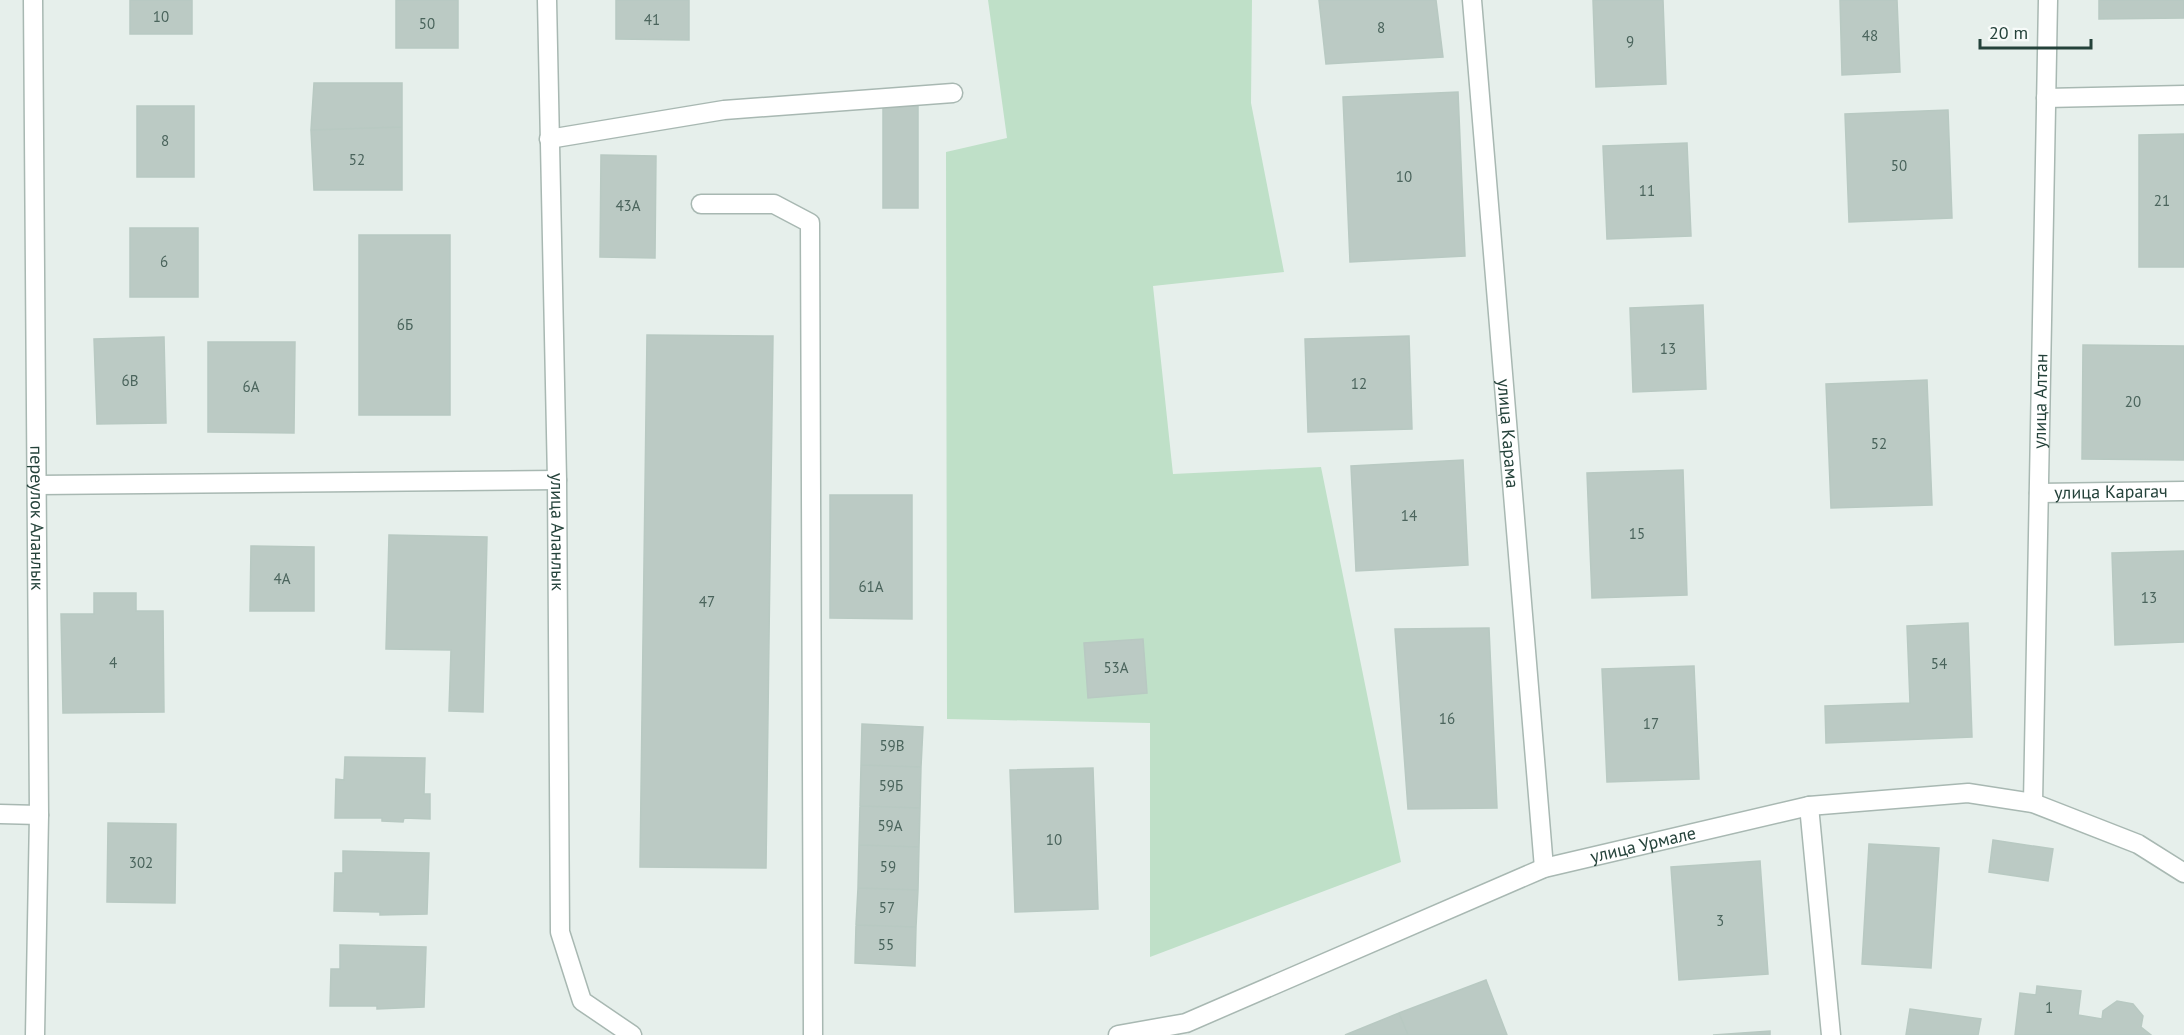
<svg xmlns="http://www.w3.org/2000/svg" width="2184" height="1035" font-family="'PT Sans',sans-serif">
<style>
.green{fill:#bfe0c8}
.building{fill:#bbcac4;stroke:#b8c9c2;stroke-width:1.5}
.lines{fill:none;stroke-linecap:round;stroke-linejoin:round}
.service-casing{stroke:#a8b8b2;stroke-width:21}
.minor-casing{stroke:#a8b8b2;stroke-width:21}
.service{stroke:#fff;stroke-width:18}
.minor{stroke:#fff;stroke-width:18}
.labels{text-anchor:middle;stroke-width:6;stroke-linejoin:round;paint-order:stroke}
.number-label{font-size:15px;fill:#4a645c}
.street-label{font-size:18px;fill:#24423a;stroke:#f7fbf9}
</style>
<rect width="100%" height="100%" fill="#e6efeb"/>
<path class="green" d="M988,0H1252L1251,103L1284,272L1153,286L1173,474L1321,467L1401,862L1150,957V723L947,719L946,152L1007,138Z"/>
<path class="building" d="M130,0H192V34H130Z
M396,0H458V48H396Z
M616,0H689V40L616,39Z
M1319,0H1436L1443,57L1326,64Z
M1593,0H1663L1666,84L1596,87Z
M1840,0H1897L1900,72L1842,75Z
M2099,0H2184V18L2099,19Z
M314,83H402V127L311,130Z
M1458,92L1465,256L1350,262L1343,97Z
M883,105H918V208H883Z
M137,106H194V177H137Z
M1948,110L1952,218L1849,222L1845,114Z
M402,127V190H314L311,130Z
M2184,134V267H2139V135Z
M1687,143L1691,236L1607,239L1603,146Z
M601,155L656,156L655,258L600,257Z
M130,228H198V297H130Z
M359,235H450V415H359Z
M1703,305L1706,389L1633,392L1630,308Z
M647,335L773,336L766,868L640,867Z
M1409,336L1412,429L1308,432L1305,339Z
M164,337L166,423L97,424L94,339Z
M208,342H295L294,433L208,432Z
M2083,345L2184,346V460L2082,459Z
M1927,380L1932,505L1831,508L1826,384Z
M1463,460L1468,565L1356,571L1351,466Z
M1683,470L1687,595L1592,598L1587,473Z
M830,495H912V619L830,618Z
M389,535L487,537L483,712L449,711L451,650L386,649Z
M251,546L314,547V611H250Z
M2184,551V642L2115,645L2112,553Z
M94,593H136V611H163L164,712L63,713L61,614H94Z
M1968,623L1972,737L1826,743L1825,706L1910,703L1907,626Z
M1489,628L1497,808L1408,809L1395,629Z
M1143,639L1147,693L1088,698L1084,643Z
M1694,666L1699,779L1607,782L1602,669Z
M862,724L923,727L921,767L861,765Z
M345,757L425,758L424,794H430V819L404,818L403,822L382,821V818H335L336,779L344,780Z
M861,765L921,767L920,808L860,806Z
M1093,768L1098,909L1015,912L1010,770Z
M860,806L920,808L919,847L859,845Z
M108,823L176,824L175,903L107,902Z
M1993,840L2053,849L2048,881L1989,872Z
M1869,844L1939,848L1931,968L1862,964Z
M859,845L919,847L918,890L858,888Z
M343,851L429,853L427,914L380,915V912L334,911L335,873H343Z
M1760,861L1768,974L1679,980L1671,867Z
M858,888L918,890L916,927L856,925Z
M856,925L916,927L915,966L855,963Z
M340,945L426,947L424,1007L377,1009V1006H330L331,969H340Z
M1486,980L1507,1035H1408L1399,1013Z
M2037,986L2081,991L2078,1015L2102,1019L2103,1011L2117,1001L2133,1004L2143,1016L2141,1027L2151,1035H2015L2020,993L2036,995Z
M1910,1009L1981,1019L1978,1035H1906Z
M1399,1013L1408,1035H1345Z
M1770,1031V1035H1713Z"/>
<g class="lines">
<defs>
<path id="service" d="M549,139L724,110L953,93
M701,204H774L810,223L813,1035"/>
<g id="minor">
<path id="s1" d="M33,0L39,815L35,1035"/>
<path id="s2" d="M547,0L557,480L560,932L582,1001L632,1035"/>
<path id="s3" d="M1472,0L1544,868"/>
<path d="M2046,98L2184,95"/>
<path d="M38,485L557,480"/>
<path id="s4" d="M2039,493L2184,491"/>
<path id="s5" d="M2033,803L2048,0"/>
<path d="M1809,806L1831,1035"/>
<path d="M0,814L39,815"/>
<path id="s6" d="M1118,1035L1186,1023L1544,868L1809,806L1968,793L2033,803L2138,844L2184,873"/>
</g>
</defs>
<use href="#service" class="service-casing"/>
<use href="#minor" class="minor-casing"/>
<use href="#service" class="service"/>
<use href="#minor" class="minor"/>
</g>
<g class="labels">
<g class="number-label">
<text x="161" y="22">10</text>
<text x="652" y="25">41</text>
<text x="427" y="29">50</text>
<text x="1381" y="33">8</text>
<text x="1870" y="41">48</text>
<text x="1630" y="47">9</text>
<text x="165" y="146">8</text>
<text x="357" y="165">52</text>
<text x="1899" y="171">50</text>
<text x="1404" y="182">10</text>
<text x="1647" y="196">11</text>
<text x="2162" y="206">21</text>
<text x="628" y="211">43А</text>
<text x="164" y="267">6</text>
<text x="405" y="330">6Б</text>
<text x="1668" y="354">13</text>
<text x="130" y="386">6В</text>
<text x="1359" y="389">12</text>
<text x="251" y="392">6А</text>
<text x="2133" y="407">20</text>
<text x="1879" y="449">52</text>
<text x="1409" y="521">14</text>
<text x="1637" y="539">15</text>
<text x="282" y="584">4А</text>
<text x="871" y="592">61А</text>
<text x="2149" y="603">13</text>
<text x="707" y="607">47</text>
<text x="113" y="668">4</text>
<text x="1939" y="669">54</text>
<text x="1116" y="673">53А</text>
<text x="1447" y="724">16</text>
<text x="1651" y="729">17</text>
<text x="892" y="751">59В</text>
<text x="891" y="791">59Б</text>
<text x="890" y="831">59А</text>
<text x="1054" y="845">10</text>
<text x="141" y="868">302</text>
<text x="888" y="872">59</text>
<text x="887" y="913">57</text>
<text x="1720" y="926">3</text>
<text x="886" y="950">55</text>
<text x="2049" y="1013">1</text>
</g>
<g class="street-label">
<text dy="6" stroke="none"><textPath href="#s5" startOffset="402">улица Алтан</textPath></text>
<text dy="6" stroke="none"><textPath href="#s3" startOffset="435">улица Карама</textPath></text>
<text dy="6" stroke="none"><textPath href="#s4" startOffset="72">улица Карагач</textPath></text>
<text dy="6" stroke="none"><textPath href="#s1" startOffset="518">переулок Аланлык</textPath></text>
<text dy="6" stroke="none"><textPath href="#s2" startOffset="532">улица Аланлык</textPath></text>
<text dy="6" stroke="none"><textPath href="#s6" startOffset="561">улица Урмале</textPath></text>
</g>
</g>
<path d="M1980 39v9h111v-9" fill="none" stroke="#24423a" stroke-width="3"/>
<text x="1989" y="39" font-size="18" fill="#24423a" stroke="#f7fbf9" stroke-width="4.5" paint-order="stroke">20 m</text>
</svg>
